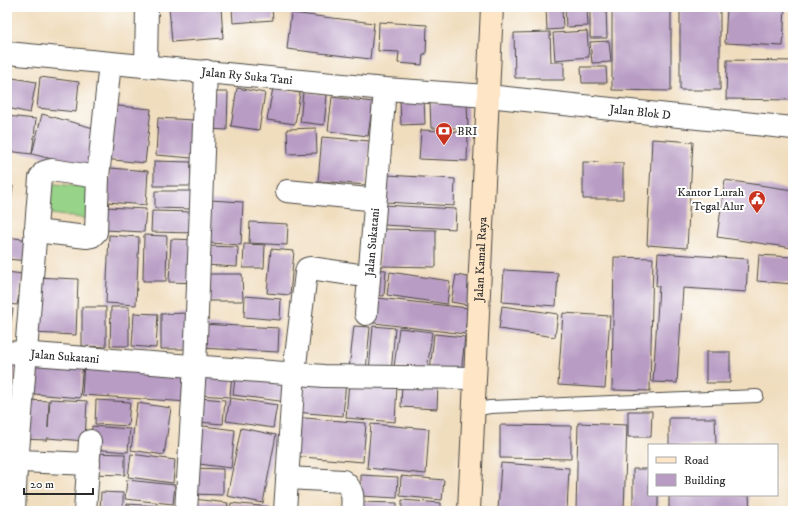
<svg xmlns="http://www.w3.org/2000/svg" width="800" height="518" font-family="'IM FELL DW Pica',serif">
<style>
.green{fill:#97d489;stroke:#61805a}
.building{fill:#b89cc4}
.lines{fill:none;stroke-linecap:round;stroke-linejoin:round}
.service-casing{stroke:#494641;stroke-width:14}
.minor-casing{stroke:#494641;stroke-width:24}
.secondary-casing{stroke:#494641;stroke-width:24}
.service{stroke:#fff;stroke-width:12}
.minor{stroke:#fff;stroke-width:22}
.secondary{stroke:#fde5c5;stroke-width:22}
.labels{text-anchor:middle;stroke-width:4;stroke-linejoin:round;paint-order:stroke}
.street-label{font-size:12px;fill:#2b2b2b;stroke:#fff}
.poi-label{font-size:12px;fill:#2b2b2b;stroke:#fff;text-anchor:start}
</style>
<rect width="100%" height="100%" fill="#fff"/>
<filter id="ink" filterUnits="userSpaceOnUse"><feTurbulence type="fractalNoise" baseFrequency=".025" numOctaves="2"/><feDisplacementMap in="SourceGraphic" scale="8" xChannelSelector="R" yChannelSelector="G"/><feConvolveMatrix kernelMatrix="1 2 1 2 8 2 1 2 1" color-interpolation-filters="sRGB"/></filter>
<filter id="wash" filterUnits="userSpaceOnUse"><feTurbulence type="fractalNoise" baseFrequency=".012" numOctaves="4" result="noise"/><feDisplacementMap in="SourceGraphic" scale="16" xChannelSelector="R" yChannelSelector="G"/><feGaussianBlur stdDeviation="0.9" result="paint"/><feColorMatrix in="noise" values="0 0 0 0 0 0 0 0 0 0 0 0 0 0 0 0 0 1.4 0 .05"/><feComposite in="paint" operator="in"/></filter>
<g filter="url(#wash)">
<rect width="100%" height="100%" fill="#f0ddbe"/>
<path class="green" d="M46,183L94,188L90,219L43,213Z"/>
<g id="blocks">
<path class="building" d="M169,7H221L223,38L172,42Z
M232,7H272L273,20L233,23Z
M562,7L563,29L547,30L546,8Z
M590,7H606L607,38H590Z
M612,7H671V91L612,90Z
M680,7H720V90H680Z
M727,7H785L783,46L725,43Z
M565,8H587L588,26L566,27Z
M291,13L374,23L370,59L287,49Z
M379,22L427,25L426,54H423L422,65L398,63L399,52L378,51Z
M587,31L589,57L555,60L553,33Z
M550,32L551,62H564V80H540V78H515L514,33Z
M609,41L611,62L592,63L590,42Z
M727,60L793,61L792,100L726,99Z
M581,67H606L607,83H582Z
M7,77L36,82L30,113L7,108Z
M40,77L79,82L76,112L37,108Z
M237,88L265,93L259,130L231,126Z
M273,88L300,93L295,124L267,120Z
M208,92H228L227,130L208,129Z
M303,92L327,95L324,125L300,122Z
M332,97L373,102L368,136L328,131Z
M424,99L425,124L401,125L400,100Z
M430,103H467L468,128H431Z
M108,105L151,109L145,163L103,159Z
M42,114L97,129L87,168L32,154L7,151V116L36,119L32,154Z
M158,118L194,120L192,158L156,155Z
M316,128L317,153L288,154L287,129Z
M421,130L468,132L467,161L419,159Z
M322,137L370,141L366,185L318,181Z
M652,139L693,142L687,248L647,245Z
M154,161L191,162V186H154Z
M583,162L623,163V199H583Z
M110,168L148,171L146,205L107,202Z
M387,175L455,179L454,206L385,202Z
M725,180L793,190V248L717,237Z
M7,185L13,186L8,224H7Z
M155,191H192V209L155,208Z
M210,200L243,202L241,245L208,243Z
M384,205L456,209L455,229L383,225Z
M106,207L146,209L144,232L105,230Z
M152,211L196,212L195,233L151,232Z
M250,222L288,224L287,245L249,243Z
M380,229L436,230V267L380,266Z
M109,235L139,237L136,305L106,303Z
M144,235L167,236L166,281H143Z
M7,237L30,240L28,261L7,259Z
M171,239L200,240L198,283L169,282Z
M244,244L265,245L264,268H243Z
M206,246L238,247L237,267L205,265Z
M271,249L294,251L290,295L267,293Z
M658,253L748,259L746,292L683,288L677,383L653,382L659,286H656Z
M759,255L793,257V284L757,281Z
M614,257L653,258L650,391L612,390Z
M373,269L386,270L384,296L370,295Z
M504,270L558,273L556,306L502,302Z
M7,272L23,274L17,305L7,304Z
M390,272L450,281L447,304L387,295Z
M204,274H242L243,301H204Z
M456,275L473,278L468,305L451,302Z
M34,277L78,279L76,335L32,333Z
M245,296L281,299L280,320L244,317Z
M369,297L468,308L465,334L366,322Z
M502,306L558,314L555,337L499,329Z
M82,307H106V347L82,346Z
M111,307H129V346H110Z
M7,308L13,309L9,334H7Z
M134,313L158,314L156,348L132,346Z
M187,313V349H161V314Z
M563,313L610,316L605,388L558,385Z
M200,324L279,328L278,352L199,348Z
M354,326L370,327L366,371L349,369Z
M373,326L395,328L391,373L369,371Z
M399,328L432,332L427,371L394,367Z
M434,334L465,337L461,374L430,371Z
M706,352H730V383H706Z
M7,356L17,357L10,410L7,409Z
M26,357L83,362L80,398L23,393Z
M84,362L190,369L188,402L82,395Z
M199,370L232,372L230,397L198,395Z
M236,371L290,377L287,402L233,395Z
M297,377L346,381L343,416L295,412Z
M349,381L397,385L395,422L346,418Z
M402,383L438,385L437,409L401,407Z
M200,398L225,400L223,424L198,422Z
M230,398L277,405L273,428L226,421Z
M50,399L87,401L85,441L47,438V440L21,439L23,400L49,401L48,428Z
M96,400L130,402L128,426L95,424Z
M137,403L171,408L164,455L131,450Z
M628,411H652L651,437H628Z
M293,417L366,423L363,462L290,456Z
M669,418H715L716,445H669Z
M578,423L627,425L624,511H576Z
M371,424L429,429L426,474L367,468Z
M196,425L235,430L231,468L191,463Z
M500,425L571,426V459L500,458Z
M92,426L130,429L128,452L91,449Z
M241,428L276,435L263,503L227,496Z
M91,453L125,454V475L90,474Z
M131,454L175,460L173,483L128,477Z
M501,463L569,468L567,511H498Z
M191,468L223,469V495L191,494Z
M633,469H649V495H658V511H633Z
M361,475L398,477L397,498L361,496Z
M401,476L444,480L442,500L400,496Z
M127,480L175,485L173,504L125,499Z
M101,492L123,493V511H100Z
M749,495L750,511H669V496Z
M193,499L228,503L227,511H192Z
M402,500L441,503V511H402Z
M359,502L397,503V511H359Z
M231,503L270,507V511H230Z
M127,504L174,507V511H127Z"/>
</g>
</g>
<g filter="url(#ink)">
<use href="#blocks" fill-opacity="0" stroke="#494641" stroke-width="1"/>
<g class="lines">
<defs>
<path id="service" d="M473,410L490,407L757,396"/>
<g id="minor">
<path id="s1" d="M7,53L385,89L488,96L793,128"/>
<path d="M146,66L147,7"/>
<path d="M287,191L368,199L375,204"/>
<path d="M35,231L87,237L92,236L96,232L98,177L110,63"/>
<path id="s2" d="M366,314L385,89"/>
<path id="s3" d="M7,352L324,376L474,378"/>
<path d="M17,464L21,461L89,464"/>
<path d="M288,478L343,481C354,489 353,499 352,511"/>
<path d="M14,511L16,469L17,464L40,178L44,172L51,170L98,177"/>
<path d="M85,511L90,441"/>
<path d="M186,511L195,366L206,71"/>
<path d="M285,511L294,373L306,273L307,269L310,268L365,276L369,273"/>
</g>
<g id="secondary">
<path id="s4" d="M469,511L492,7"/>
</g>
</defs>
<use href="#service" class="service-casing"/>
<use href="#minor" class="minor-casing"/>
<use href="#secondary" class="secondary-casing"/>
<use href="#service" class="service"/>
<use href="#minor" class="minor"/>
<use href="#secondary" class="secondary"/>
</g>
</g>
<defs>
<symbol id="bank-pin" viewBox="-11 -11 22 30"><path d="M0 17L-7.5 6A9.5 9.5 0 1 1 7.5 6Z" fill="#c8321e" stroke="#fff"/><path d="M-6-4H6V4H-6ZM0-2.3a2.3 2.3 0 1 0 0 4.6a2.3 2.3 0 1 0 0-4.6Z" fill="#fff"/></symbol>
<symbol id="civic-pin" viewBox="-11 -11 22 30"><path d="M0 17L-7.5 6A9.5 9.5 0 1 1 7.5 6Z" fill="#c8321e" stroke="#fff"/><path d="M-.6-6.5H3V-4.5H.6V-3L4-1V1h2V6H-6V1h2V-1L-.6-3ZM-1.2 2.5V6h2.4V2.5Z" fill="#fff"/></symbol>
</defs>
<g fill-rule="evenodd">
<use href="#bank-pin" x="434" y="121" width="20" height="27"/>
<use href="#civic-pin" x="747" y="189" width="20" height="27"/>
</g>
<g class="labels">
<g class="street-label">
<text dy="4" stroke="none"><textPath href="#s1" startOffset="241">Jalan Ry Suka Tani</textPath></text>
<text dy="4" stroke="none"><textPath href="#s1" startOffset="636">Jalan Blok D</textPath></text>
<text dy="4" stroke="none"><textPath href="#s2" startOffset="72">Jalan Sukatani</textPath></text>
<text dy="4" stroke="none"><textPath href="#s4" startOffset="252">Jalan Kamal Raya</textPath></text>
<text dy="4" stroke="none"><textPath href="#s3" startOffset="58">Jalan Sukatani</textPath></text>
</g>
<g class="poi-label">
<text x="457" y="135">BRI</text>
<text x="744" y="196" text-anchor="end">Kantor Lurah<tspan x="744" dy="14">Tegal Alur</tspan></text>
</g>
</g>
<rect width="800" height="518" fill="none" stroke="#fff" stroke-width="24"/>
<rect x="648" y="444" width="130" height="52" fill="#ffffff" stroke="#aaaaaa"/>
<rect x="656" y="457" width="20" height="6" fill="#fde5c5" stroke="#aaaaaa"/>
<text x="684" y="464" font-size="12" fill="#2b2b2b">Road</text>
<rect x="656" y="474" width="20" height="12" fill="#b89cc4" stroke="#aaaaaa"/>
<text x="684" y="484" font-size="12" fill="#2b2b2b">Building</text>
<path d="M24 488v6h69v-6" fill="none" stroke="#2b2b2b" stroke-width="2"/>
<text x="30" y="488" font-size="12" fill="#2b2b2b" stroke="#ffffff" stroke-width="3" paint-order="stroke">20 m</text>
</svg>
